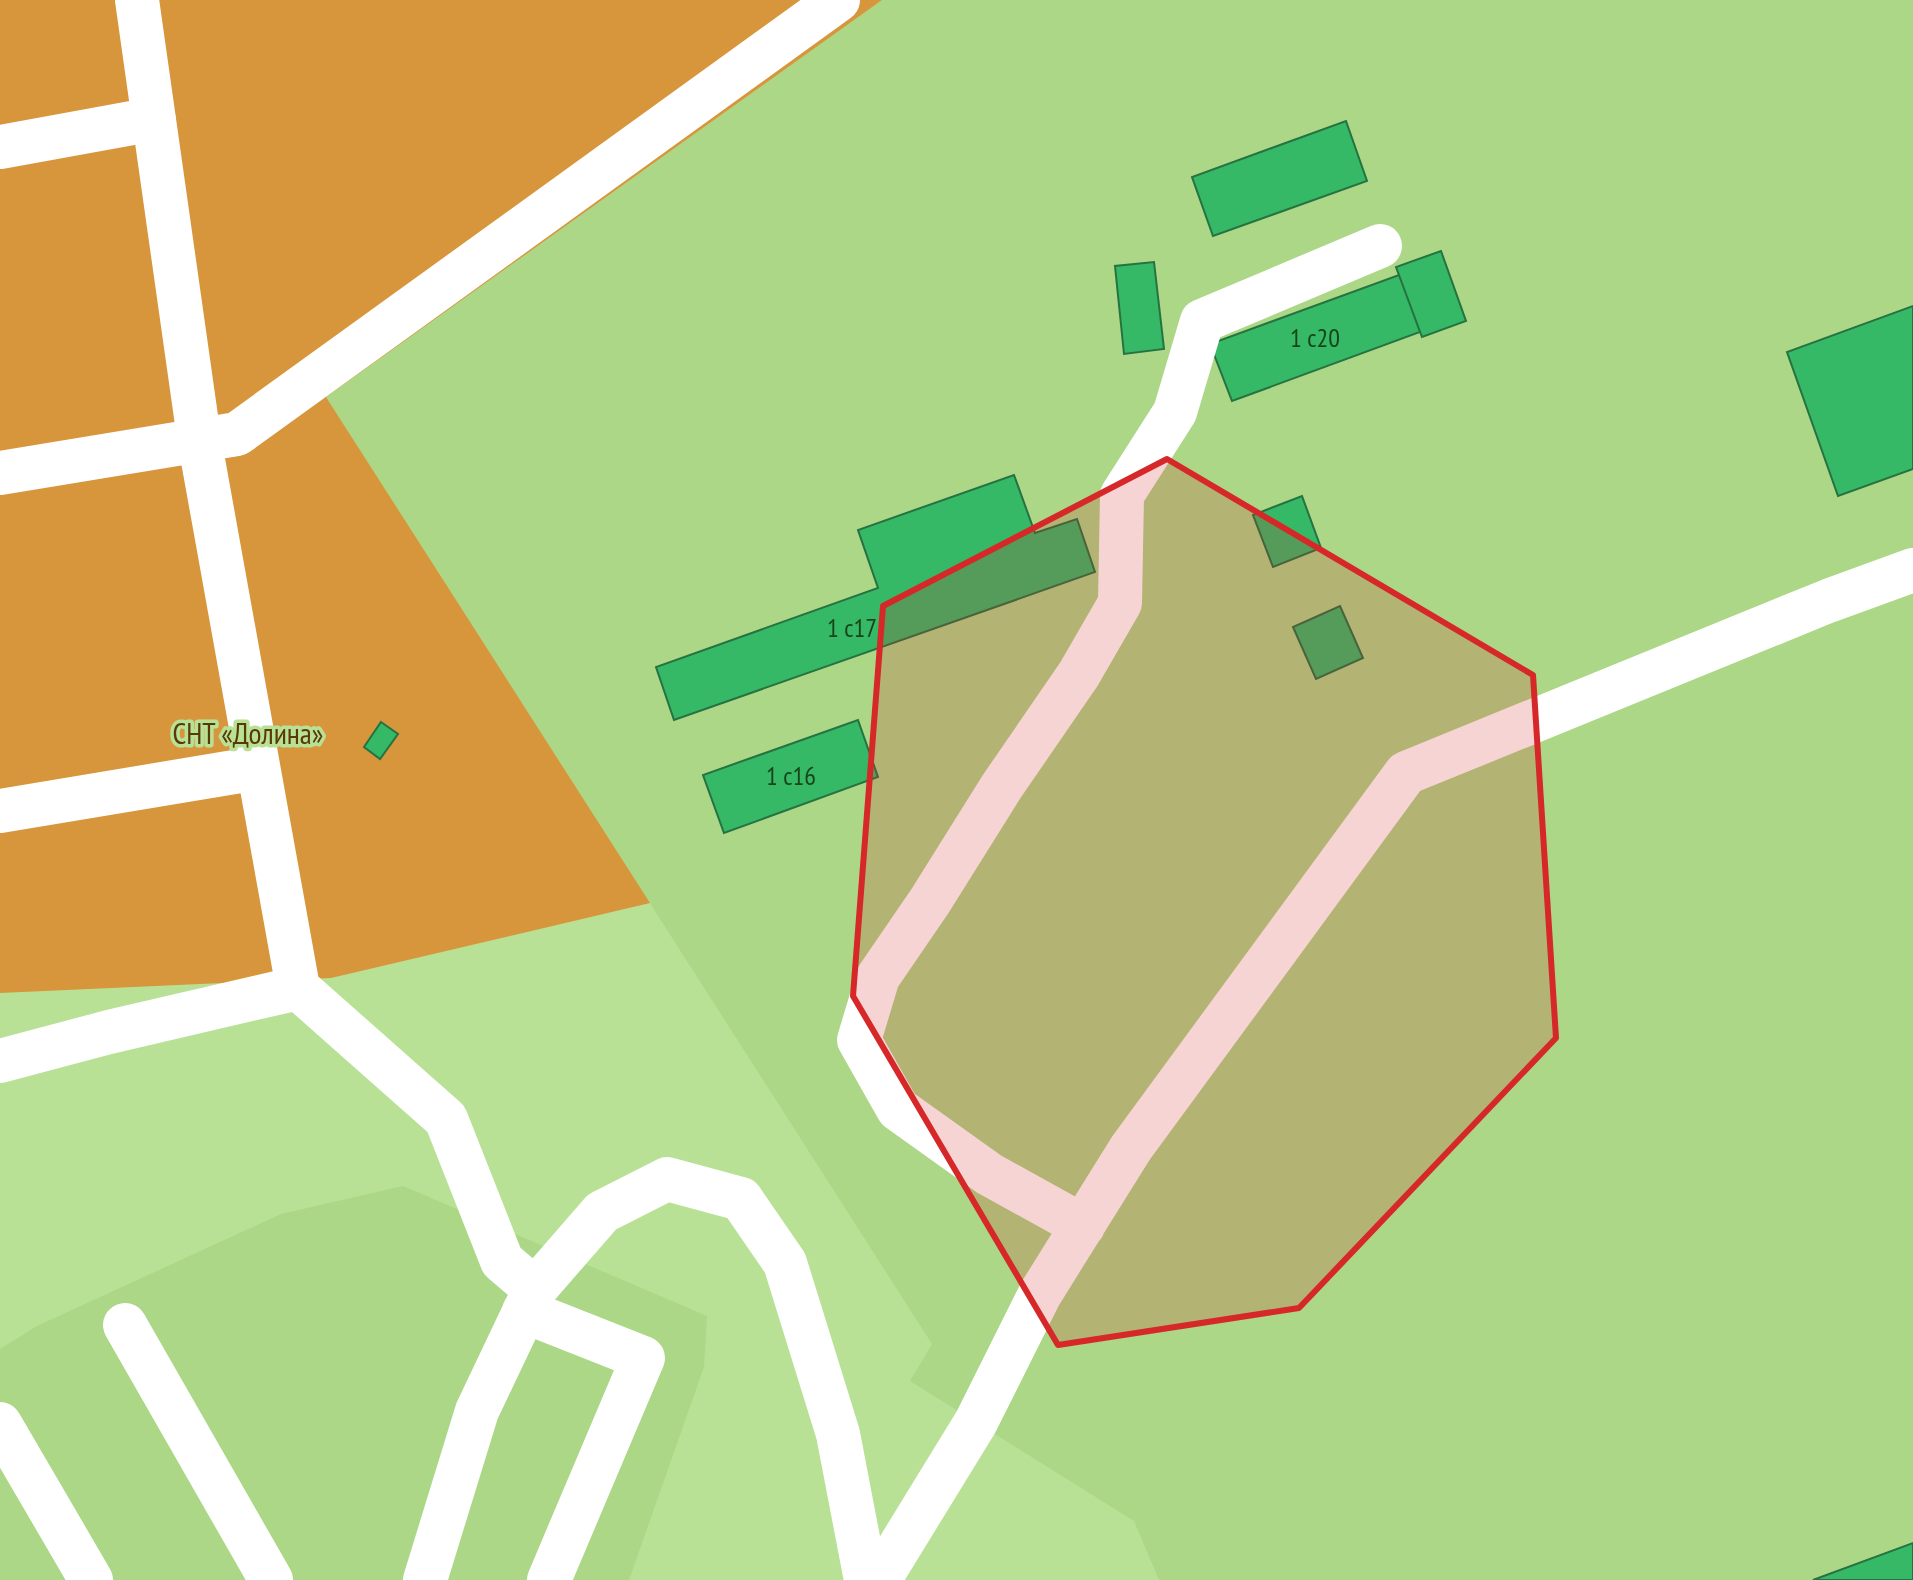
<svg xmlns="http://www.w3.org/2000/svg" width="1913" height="1580" font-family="'PT Sans Narrow',sans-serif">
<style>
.built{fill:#abd786}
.green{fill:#d7963b}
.building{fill:#35b967;stroke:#267241;stroke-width:2}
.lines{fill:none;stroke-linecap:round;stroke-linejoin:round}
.minor{stroke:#fff;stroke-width:44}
.marked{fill:#d62828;fill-opacity:0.2;stroke:#d62828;stroke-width:6;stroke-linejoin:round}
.labels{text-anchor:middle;stroke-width:7;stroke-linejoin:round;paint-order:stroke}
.number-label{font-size:26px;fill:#18441a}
.park-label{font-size:30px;fill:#5a3905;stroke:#b8e196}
</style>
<rect width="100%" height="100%" fill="#b8e196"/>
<path class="built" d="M882,0H1913V1580H1159L1134,1521L910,1381L932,1344L326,397Z
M403,1186L707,1316L704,1367L629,1580H0V1349L37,1326L281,1214Z"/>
<path class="green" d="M0,0H882L326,397L650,903L331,978L0,993Z"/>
<path class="building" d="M1346,121L1367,181L1213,236L1192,177Z
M1441,251L1466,321L1422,337L1396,267Z
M1154,262L1164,349L1124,354L1115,266Z
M1399,275L1420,332L1232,401L1210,344Z
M1913,306V469L1838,496L1787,352Z
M1014,475L1035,533L1077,519L1095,572L674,720L656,667L878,588L858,530Z
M1302,496L1321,548L1273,567L1253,515Z
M1340,606L1363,658L1316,679L1293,627Z
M858,720L878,777L724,833L703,775Z
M381,722L398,734L380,759L364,747Z
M1913,1543V1580H1813Z"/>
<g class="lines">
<path class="minor" d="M137,0L199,438L298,988
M0,147L154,119
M0,473L237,434L838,0
M0,811L258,768
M0,1061L109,1032L298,988L446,1119L502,1261L535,1289
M1083,1226L989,1174L898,1109L859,1040L878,977L930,901L1002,786L1079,674L1120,603L1122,495L1175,412L1202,321L1380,246
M524,1311L643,1358L549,1580
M125,1325L271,1580
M0,1424L91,1580
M425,1580L477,1411L535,1289L602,1212L667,1179L741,1199L785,1263L838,1434L866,1580
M879,1580L976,1422L1040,1294L1131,1148L1406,773L1828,601L1913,570"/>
</g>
<path class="marked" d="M1167,459L1533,675L1556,1038L1299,1308L1058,1345L853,996L883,606Z"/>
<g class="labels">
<g class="number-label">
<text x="1315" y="347">1 с20</text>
<text x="852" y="637">1 с17</text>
<text x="791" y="785">1 с16</text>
</g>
<g class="park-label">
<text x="248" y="744">СНТ «Долина»</text>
</g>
</g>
</svg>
